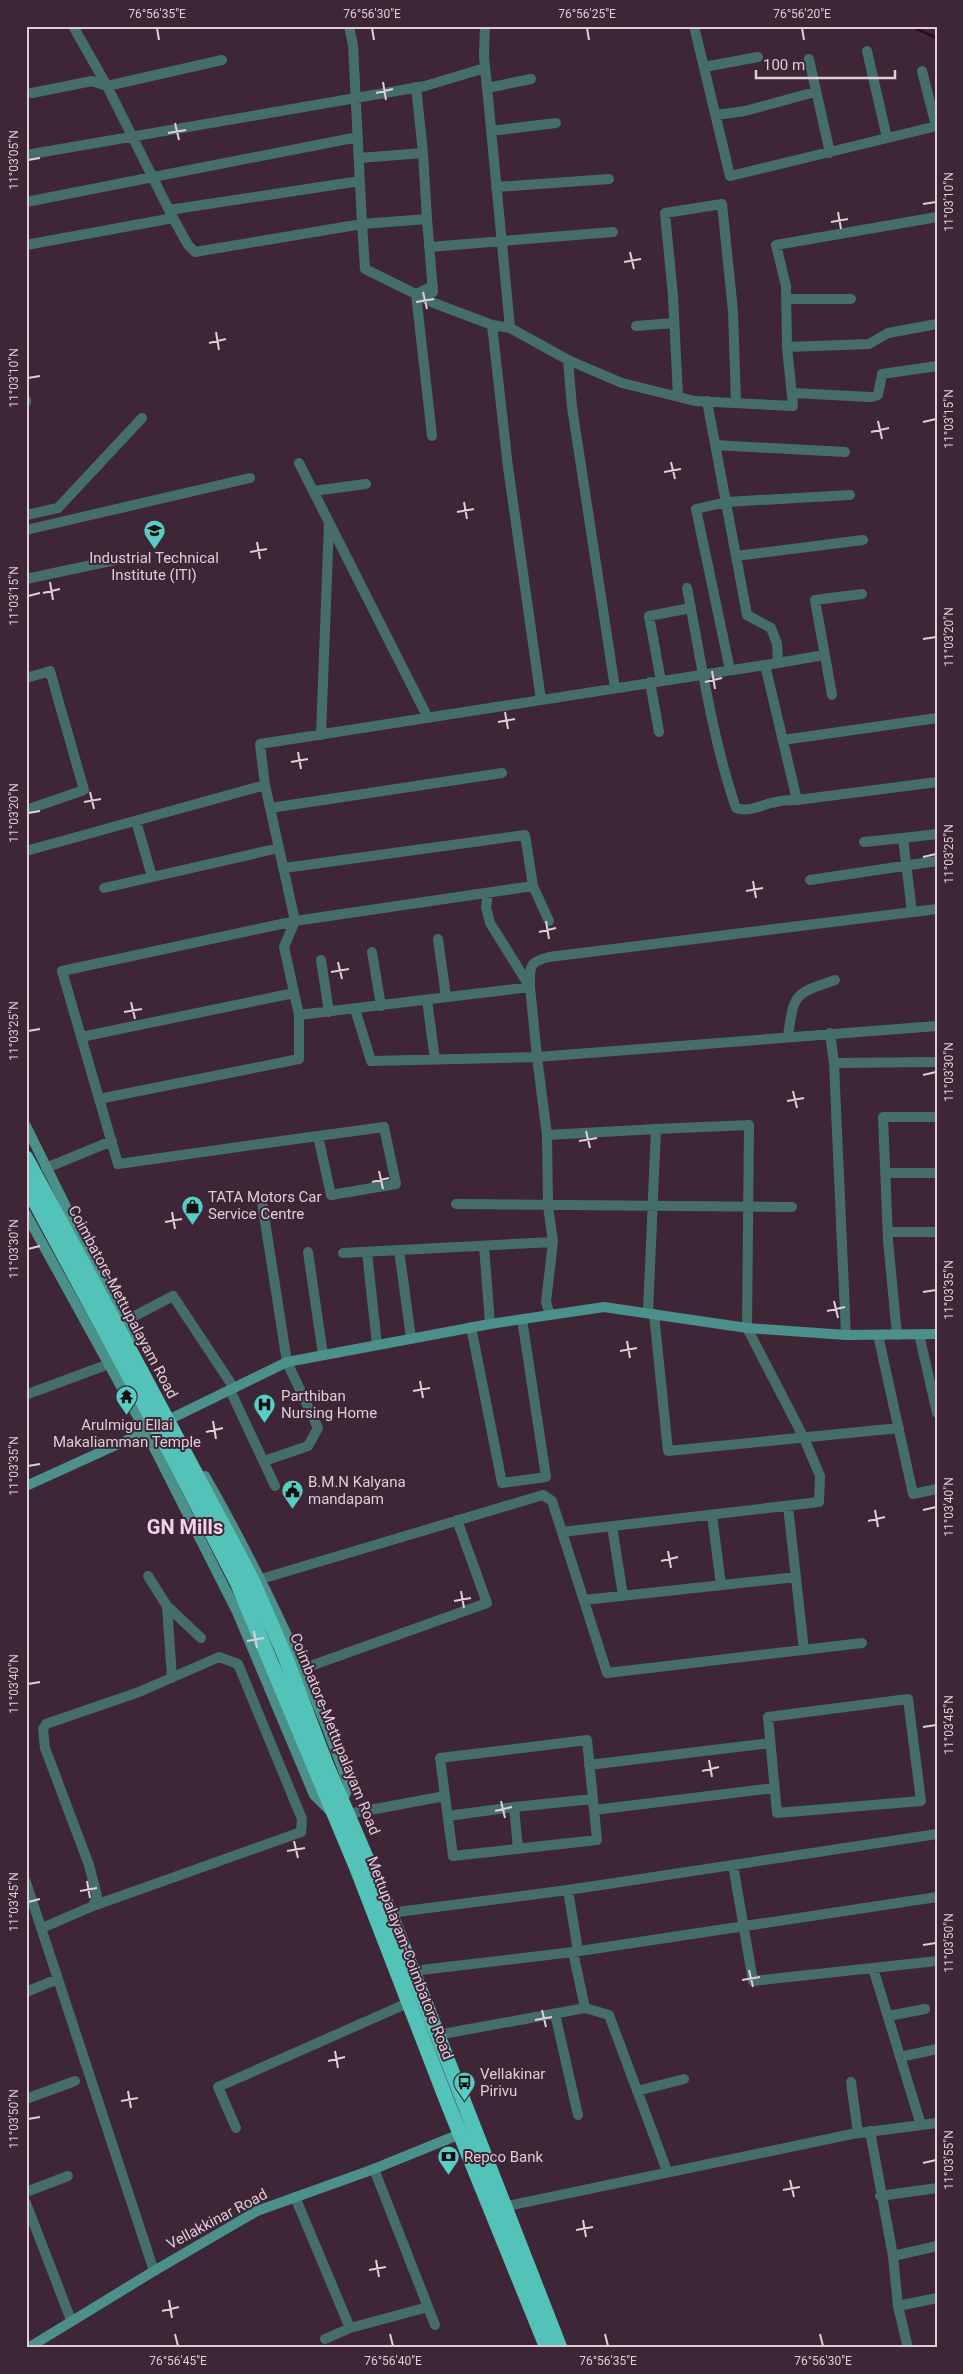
<svg xmlns="http://www.w3.org/2000/svg" width="963" height="2374" font-family="Roboto,sans-serif">
<style>
.lines{fill:none;stroke-linecap:round;stroke-linejoin:round}
.stream{stroke:#3b012e;stroke-width:2.5}
.street{stroke:#456e6a;stroke-width:10}
.secondary{stroke:#4c908a;stroke-width:10}
.highway{stroke:#53c3ba;stroke-width:15}
.highway-bridge{stroke:#53c3ba;stroke-width:15}
.ticks{fill:none;stroke:#deced8;stroke-width:2}
.labels{text-anchor:middle;stroke-width:4;stroke-linejoin:round;paint-order:stroke}
.poi-label{font-size:15px;fill:#deced8;stroke:#3e2636;text-anchor:start}
.street-label{font-size:15px;fill:#deced8;stroke:#3e2636}
.district-label{font-size:20px;font-weight:bold;fill:#f1d2e6;stroke:#3e2636}
.neatline{fill:none;stroke:#deced8;stroke-width:2}
.ticks-label{font-size:12px;text-anchor:middle;fill:#deced8}
</style>
<rect width="100%" height="100%" fill="#3e2636"/>
<g class="lines">
<path class="stream" d="M910,26L937,38"/>
<path class="street" d="M73,26L107,86L173,218L188,245L195,252L362,224L365,269L434,303L492,325L510,328L568,360L622,383L695,401L793,406L787,347L869,344L888,333L937,324
M349,26L353,45L362,224L427,219L423,153L359,158
M485,26L484,56L510,328
M694,26L730,176L937,126
M867,51L887,138
M809,59L830,153
M704,67L758,57
M922,71L936,126
M416,87L423,153
M487,88L531,79
M32,93L92,81L107,86L222,60
M716,115L745,111L815,92
M491,131L556,123
M26,155L425,86L485,68
M496,187L609,179
M26,202L358,137
M169,210L360,181
M427,219L433,292
M26,245L173,218
M429,247L613,232
M786,299H851
M492,325L508,467L541,700
M636,326L674,323
M787,347L786,286L776,245L937,217
M568,360L572,407L615,688
M792,393L871,397L878,395L882,374L937,366
M678,396L673,296L665,213L722,204L733,311L736,403
M26,400V402
M707,401L747,615L771,628L777,644L778,663L765,665
M432,436L416,294L433,286
M715,445L845,452
M299,463L428,718
M313,491L366,484
M26,515L58,508L142,418
M26,530L250,478
M736,556L863,540
M26,579L120,559
M687,588C701,660 712,738 736,808C749,813 763,804 776,802C783,800 790,800 797,800
M778,663L824,655
M730,670L696,509L726,502L850,495
M26,678L50,671L84,790L26,810
M661,681L649,616L691,608
M650,682L659,732
M832,695L815,600L862,594
M321,735L329,523
M783,740L937,718
M265,785L260,744L765,665L797,800L937,782
M270,808L502,773
M136,821L152,877
M864,842L903,838
M26,851L265,785L295,921L284,947L299,1015L530,987C530,967 528,962 549,957L937,909
M284,868L525,835L533,886L295,921L62,971L118,1164C207,1151 295,1139 384,1127L396,1184L331,1195L318,1136
M810,880L937,861
M533,886L549,921
M104,888L279,848
M488,893L486,907L490,923L530,987L537,1057L937,1026
M912,912L903,838L937,834
M438,939L446,997
M372,952L381,1006
M321,960L329,1012
M427,1000L435,1060
M355,1009L371,1061L537,1057L547,1135
M830,1033L834,1063
M788,1036C794,993 794,994 835,980
M81,1037L294,993
M99,1099L299,1059V1015
M46,1168L112,1141
M885,1173H937
M262,1202L287,1362L318,1428L308,1446L264,1461
M456,1204L792,1207
M888,1232H937
M484,1246L490,1324
M399,1250L411,1338
M308,1252L323,1355
M367,1252L377,1345
M343,1253L553,1242L548,1206L547,1135L656,1129
M648,1312L656,1129L749,1125L747,1328L804,1438L820,1476L819,1502L562,1532L607,1673L862,1643
M654,1314L668,1451L899,1428
M550,1315L546,1302L553,1242
M123,1322L173,1296L234,1388
M471,1327L502,1483L546,1477L522,1319
M919,1334L937,1413
M846,1335L834,1063L937,1062
M878,1335L913,1494L937,1489
M897,1335L888,1240L883,1117H937
M230,1390L275,1486
M28,1394L109,1364
M788,1506L804,1650
M712,1515L721,1585
M612,1526L623,1596
M148,1576L167,1606L201,1638
M261,1579L543,1495L552,1501L562,1532
M584,1600L796,1577
M167,1606L172,1678
M302,1669L487,1603L457,1520
M908,1699L921,1801L777,1813L768,1717Z
M589,1765L770,1743
M445,1796L440,1758L587,1740L593,1799
M594,1810L774,1788
M348,1814L445,1796L453,1856L597,1840L593,1799L514,1807L518,1849
M448,1816L514,1807
M733,1865L753,1981L937,1961
M26,1882L154,2271
M568,1890L578,1951
M390,1913L568,1890L937,1834
M42,1928L93,1906L97,1896L89,1865L45,1748L43,1729L46,1724L139,1692L219,1657L238,1664L302,1819L301,1832L93,1906
M873,1968L921,2125
M413,1971L573,1952L937,1897
M26,1992L58,1979
M585,2008L609,2015L667,2171
M555,2014L578,2115
M888,2016L925,2009
M437,2035L585,2008L573,1952
M900,2057L937,2049
M851,2082L858,2133
M637,2091L684,2079
M26,2099L75,2081
M236,2128L218,2087L410,2002
M870,2131L893,2256L898,2306L908,2348
M374,2169L435,2325
M26,2192L68,2176
M880,2196L937,2188
M295,2197L350,2328L428,2307
M26,2203L71,2320
M503,2207L852,2134L937,2123
M893,2256L937,2246
M898,2306L937,2298
M325,2339L350,2328"/>
<path class="secondary" d="M26,1126L132,1340
M26,1214L145,1430L237,1612L314,1795L330,1811
M205,1476C262,1576 310,1678 349,1786L343,1800
M26,1486L125,1441L287,1362L490,1324L604,1307L747,1328L846,1335L937,1334
M28,2348L154,2271L257,2211L374,2169L465,2132"/>
<path class="highway" d="M26,1158L141,1371
M26,1185L129,1376
M182,1448L252,1580L285,1656L326,1764L390,1913L560,2348
M171,1454L237,1582L271,1663L356,1866L448,2104L547,2348"/>
<path class="highway-bridge" d="M141,1371L182,1448
M129,1376L171,1454"/>
</g>
<path class="ticks" d="M157,28L159,40M372,28L374,40M587,28L589,40M802,28L804,40M383,82L386,100M376,93L393,89M175,123L179,140M168,133L186,130M28,160L40,158M923,204L936,202M838,212L841,229M831,222L848,219M630,252L634,269M624,262L641,259M423,292L427,309M416,302L434,299M216,332L219,350M209,343L226,339M28,378L40,376M878,421L882,439M923,422L936,419M871,432L889,428M671,462L675,479M664,472L681,469M464,502L467,519M457,512L474,509M257,542L260,559M250,552L267,549M50,582L53,600M43,593L60,589M28,596L40,593M923,639L936,637M712,671L715,689M705,682L722,678M505,712L508,729M498,722L515,719M298,752L301,769M291,762L308,759M90,792L94,809M84,802L101,799M28,813L40,811M923,857L936,854M753,881L756,898M746,891L763,888M546,921L549,939M539,932L556,928M338,962L342,979M331,972L349,969M131,1002L135,1019M124,1012L142,1009M28,1031L40,1029M923,1075L936,1072M793,1091L797,1108M787,1101L804,1098M586,1131L590,1148M579,1141L597,1138M379,1171L383,1189M372,1182L389,1178M172,1212L175,1229M165,1222L182,1219M28,1249L40,1246M923,1292L936,1290M834,1301L838,1318M827,1311L845,1307M627,1341L630,1358M620,1351L637,1348M420,1381L423,1398M413,1391L430,1388M213,1421L216,1439M206,1432L223,1428M28,1466L40,1464M875,1510L878,1527M923,1510L936,1507M868,1521L885,1517M668,1551L671,1568M661,1561L678,1557M461,1591L464,1608M454,1601L471,1598M254,1631L257,1648M247,1641L264,1638M28,1684L40,1682M923,1727L936,1725M709,1760L712,1777M702,1771L719,1767M501,1801L505,1818M495,1811L512,1807M294,1841L298,1858M287,1851L305,1848M87,1881L90,1898M80,1891L97,1888M28,1902L40,1899M923,1945L936,1943M749,1970L753,1987M742,1980L760,1977M542,2010L546,2027M535,2020L552,2017M335,2051L338,2068M328,2061L345,2057M128,2091L131,2108M121,2101L138,2098M28,2119L40,2117M923,2163L936,2160M790,2180L794,2197M783,2190L800,2187M583,2220L586,2237M576,2230L593,2227M376,2260L379,2277M369,2270L386,2267M169,2300L172,2318M162,2311L179,2307M175,2334L178,2346M390,2334L393,2346M605,2334L608,2346M820,2334L823,2346"/>
<defs>
<symbol id="university-pin" viewBox="-11 -11 22 30"><path d="M0 17L-7.5 6A9.5 9.5 0 1 1 7.5 6Z" fill="#56cec4" stroke="#3e2636"/><path d="M0-5L7-2L0 1L-7-2ZM-4 1L0 2.5L4 1V4Q0 6-4 4Z" fill="#111"/></symbol>
<symbol id="shop-pin" viewBox="-11 -11 22 30"><path d="M0 17L-7.5 6A9.5 9.5 0 1 1 7.5 6Z" fill="#56cec4" stroke="#3e2636"/><path d="M-5-2.5h2.3a2.7 3.5 0 0 1 5.4 0H5L5.5 6h-11ZM-1.5-2.5h3a1.5 2.3 0 0 0-3 0Z" fill="#111"/></symbol>
<symbol id="temple-pin" viewBox="-11 -11 22 30"><path d="M0 17L-7.5 6A9.5 9.5 0 1 1 7.5 6Z" fill="#56cec4" stroke="#3e2636"/><path d="M0-6L5-2H3V0L6.5 2.5H4V6H1.5V3h-3V6H-4V2.5H-6.5L-3 0V-2H-5Z" fill="#111"/></symbol>
<symbol id="hospital-pin" viewBox="-11 -11 22 30"><path d="M0 17L-7.5 6A9.5 9.5 0 1 1 7.5 6Z" fill="#56cec4" stroke="#3e2636"/><path d="M-5-5h3v3.5h4V-5h3V5h-3V1.5h-4V5h-3Z" fill="#111"/></symbol>
<symbol id="civic-pin" viewBox="-11 -11 22 30"><path d="M0 17L-7.5 6A9.5 9.5 0 1 1 7.5 6Z" fill="#56cec4" stroke="#3e2636"/><path d="M-.6-6.5H3V-4.5H.6V-3L4-1V1h2V6H-6V1h2V-1L-.6-3ZM-1.2 2.5V6h2.4V2.5Z" fill="#111"/></symbol>
<symbol id="bus-pin" viewBox="-11 -11 22 30"><path d="M0 17L-7.5 6A9.5 9.5 0 1 1 7.5 6Z" fill="#56cec4" stroke="#3e2636"/><path d="M-5-6H5V4H4V6H2V4H-2V6H-4V4H-5ZM-3.5-4V0h7V-4ZM-3.5 1.2v1.5H-2V1.2ZM2 1.2v1.5H3.5V1.2Z" fill="#111"/></symbol>
<symbol id="bank-pin" viewBox="-11 -11 22 30"><path d="M0 17L-7.5 6A9.5 9.5 0 1 1 7.5 6Z" fill="#56cec4" stroke="#3e2636"/><path d="M-6-4H6V4H-6ZM0-2.3a2.3 2.3 0 1 0 0 4.6a2.3 2.3 0 1 0 0-4.6Z" fill="#111"/></symbol>
</defs>
<g fill-rule="evenodd">
<use href="#university-pin" x="142" y="518" width="25" height="34"/>
<use href="#shop-pin" x="180" y="1194" width="25" height="34"/>
<use href="#temple-pin" x="114" y="1384" width="25" height="34"/>
<use href="#hospital-pin" x="252" y="1392" width="25" height="34"/>
<use href="#civic-pin" x="280" y="1478" width="25" height="34"/>
<use href="#bus-pin" x="452" y="2070" width="25" height="34"/>
<use href="#bank-pin" x="436" y="2144" width="25" height="34"/>
</g>
<g class="labels">
<g class="poi-label">
<text x="154" y="563" text-anchor="middle">Industrial Technical<tspan x="154" dy="17">Institute (ITI)</tspan></text>
<text x="208" y="1202">TATA Motors Car<tspan x="208" dy="17">Service Centre</tspan></text>
<text x="281" y="1401">Parthiban<tspan x="281" dy="17">Nursing Home</tspan></text>
<text x="127" y="1430" text-anchor="middle">Arulmigu Ellai<tspan x="127" dy="17">Makaliamman Temple</tspan></text>
<text x="308" y="1487">B.M.N Kalyana<tspan x="308" dy="17">mandapam</tspan></text>
<text x="480" y="2079">Vellakinar<tspan x="480" dy="17">Pirivu</tspan></text>
<text x="464" y="2162">Repco Bank</text>
</g>
<g class="street-label">
<text transform="translate(123 1302) rotate(62)" y="5">Coimbatore-Mettupalayam Road</text>
<text transform="translate(335 1734) rotate(68)" y="5">Coimbatore-Mettupalayam Road</text>
<text transform="translate(410 1958) rotate(69)" y="5">Mettupalayam-Coimbatore Road</text>
<text transform="translate(217 2219) rotate(-28)" y="5">Vellakkinar Road</text>
</g>
<g class="district-label">
<text x="185" y="1534">GN Mills</text>
</g>
</g>
<rect width="963" height="2374" fill="none" stroke="#3e2636" stroke-width="55"/>
<path d="M756 70v8h139v-8" fill="none" stroke="#deced8" stroke-width="2.5"/>
<text x="763" y="70" font-size="15" fill="#deced8" stroke="#3e2636" stroke-width="4" paint-order="stroke">100 m</text>
<rect x="28" y="28" width="908" height="2318" class="neatline"/>
<g class="ticks-label">
<text x="157" y="18">76°56'35"E</text>
<text x="372" y="18">76°56'30"E</text>
<text x="587" y="18">76°56'25"E</text>
<text x="802" y="18">76°56'20"E</text>
<text transform="translate(14 160) rotate(-90)" y="4">11°03'05"N</text>
<text transform="translate(949 202) rotate(-90)" y="4">11°03'10"N</text>
<text transform="translate(14 378) rotate(-90)" y="4">11°03'10"N</text>
<text transform="translate(949 419) rotate(-90)" y="4">11°03'15"N</text>
<text transform="translate(14 596) rotate(-90)" y="4">11°03'15"N</text>
<text transform="translate(949 637) rotate(-90)" y="4">11°03'20"N</text>
<text transform="translate(14 813) rotate(-90)" y="4">11°03'20"N</text>
<text transform="translate(949 854) rotate(-90)" y="4">11°03'25"N</text>
<text transform="translate(14 1031) rotate(-90)" y="4">11°03'25"N</text>
<text transform="translate(949 1072) rotate(-90)" y="4">11°03'30"N</text>
<text transform="translate(14 1249) rotate(-90)" y="4">11°03'30"N</text>
<text transform="translate(949 1290) rotate(-90)" y="4">11°03'35"N</text>
<text transform="translate(14 1466) rotate(-90)" y="4">11°03'35"N</text>
<text transform="translate(949 1507) rotate(-90)" y="4">11°03'40"N</text>
<text transform="translate(14 1684) rotate(-90)" y="4">11°03'40"N</text>
<text transform="translate(949 1725) rotate(-90)" y="4">11°03'45"N</text>
<text transform="translate(14 1902) rotate(-90)" y="4">11°03'45"N</text>
<text transform="translate(949 1943) rotate(-90)" y="4">11°03'50"N</text>
<text transform="translate(14 2119) rotate(-90)" y="4">11°03'50"N</text>
<text transform="translate(949 2160) rotate(-90)" y="4">11°03'55"N</text>
<text x="178" y="2365">76°56'45"E</text>
<text x="393" y="2365">76°56'40"E</text>
<text x="608" y="2365">76°56'35"E</text>
<text x="823" y="2365">76°56'30"E</text>
</g>
</svg>
